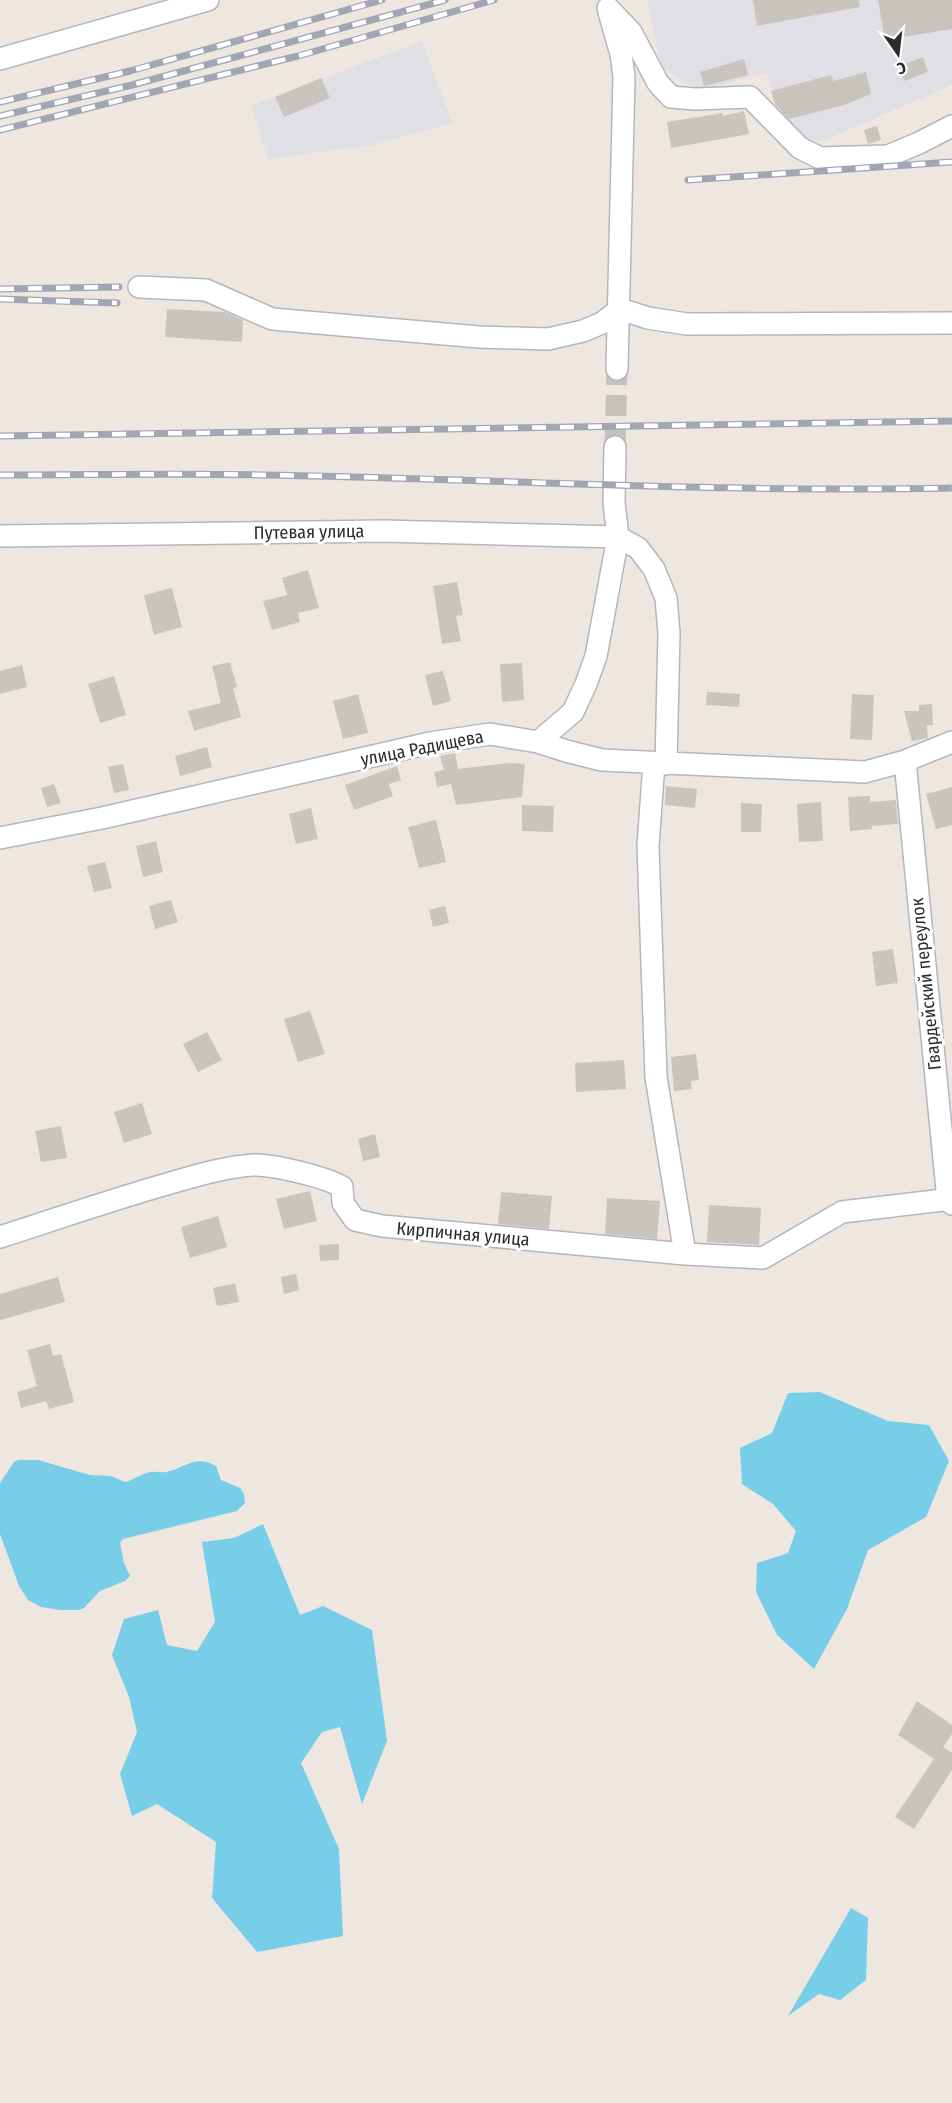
<svg xmlns="http://www.w3.org/2000/svg" width="952" height="2103" font-family="'Fira Sans Condensed',sans-serif">
<style>
.industrial{fill:#e1dfe6}
.water{fill:#78cee9}
.building{fill:#c9c5be}
.lines{fill:none;stroke-linecap:round;stroke-linejoin:round}
.minor-tunnel{stroke:#c6c2bb;stroke-width:21;stroke-dasharray:21 10;stroke-linecap:butt}
.minor-casing{stroke:#b3b6bf;stroke-width:24}
.minor{stroke:#fff;stroke-width:21}
.rail-casing{stroke:#a2a5b5;stroke-width:7}
.rail{stroke:#fff;stroke-width:4.5;stroke-dasharray:14;stroke-linecap:butt}
.labels{text-anchor:middle;stroke-width:6;stroke-linejoin:round;paint-order:stroke}
.street-label{font-size:18px;fill:#2c2c2c;stroke:#fff}
</style>
<rect width="100%" height="100%" fill="#ede7df"/>
<path class="industrial" d="M647,0H952V85L823,141L810,140L785,126L779,121L767,72L703,90L682,81L661,65Z
M422,41L452,123L373,145L268,159L251,106Z"/>
<path class="water" d="M820,1392L888,1421L929,1425L949,1461L926,1517L868,1550L847,1609L814,1669L777,1635L756,1592L757,1563L788,1553L796,1531L773,1504L742,1484L740,1448L772,1433L788,1393Z
M18,1460H38L90,1475L111,1476L125,1482C133,1480 139,1475 147,1473C153,1470 160,1473 166,1472C186,1468 194,1454 216,1466L221,1480L240,1488L244,1494L245,1503L237,1511L123,1539L120,1543L124,1563L130,1576L125,1581L100,1591L84,1608L78,1610H60L41,1607L28,1600L19,1586L0,1534V1483L14,1462Z
M263,1524L300,1615L323,1606L372,1630L387,1741L362,1804L340,1727L322,1732L301,1763L339,1849L343,1936L257,1952L212,1898L216,1842L157,1804L132,1816L120,1774L137,1732L129,1697L112,1655L124,1619L158,1610L167,1645L197,1651L215,1622L202,1542L234,1538Z
M851,1908L868,1918L866,1980L840,2000L819,1994L788,2016Z"/>
<path class="building" d="M753,0H859L860,7L757,26Z
M878,0H952V29L885,40Z
M923,57L928,72L904,81L899,66Z
M744,59L748,75L704,86L700,72Z
M866,72L871,94L844,105L789,119L775,104L771,91L831,75L833,81Z
M321,78L330,98L284,117L275,97Z
M744,111L749,134L671,148L667,122L723,113V116Z
M877,126L881,140L868,144L864,130Z
M167,309L225,312L243,320L242,342L165,337Z
M308,570L319,608L298,613L300,622L272,630L263,601L287,595L282,578Z
M457,582L463,615L456,616L461,641L442,644L433,586Z
M172,588L182,627L154,635L144,595Z
M230,662L237,687L233,688L241,717L194,731L188,711L221,703L212,666Z
M522,663L524,700L502,702L500,664Z
M22,665L27,687L0,694V671Z
M443,671L451,701L433,706L425,675Z
M114,676L126,715L100,723L88,684Z
M707,692L740,694L739,707L706,705Z
M358,694L368,733L343,739L333,701Z
M852,694L874,695L872,740L850,739Z
M932,704L933,725L927,726L928,738L912,741L904,711H919V705Z
M207,747L212,767L180,776L175,756Z
M455,753L458,769L509,763L525,764L522,797L456,805L451,784L437,787L434,772L444,770L440,756Z
M123,764L129,790L114,793L108,767Z
M397,766L401,780L389,784L393,796L354,810L345,785Z
M54,784L61,803L47,807L41,788Z
M666,786L697,789L695,808L665,805Z
M952,787V825L936,829L926,794Z
M870,796V802L896,800L898,824L872,826V829L850,831L848,797Z
M821,802L823,841L799,842L797,804Z
M741,803L762,804L761,832H741Z
M522,805L554,806L553,832L522,831Z
M311,808L318,839L296,844L289,814Z
M436,820L446,862L419,868L408,827Z
M156,841L163,872L143,877L136,846Z
M105,862L112,888L94,892L87,866Z
M171,900L178,922L155,929L149,906Z
M445,906L449,923L433,927L429,910Z
M893,949L898,983L876,986L872,952Z
M310,1011L325,1054L298,1062L284,1019Z
M207,1032L222,1060L198,1072L183,1044Z
M696,1054L699,1080L691,1081L692,1089L674,1091L671,1057Z
M624,1060L626,1089L576,1092L575,1063Z
M142,1103L152,1134L124,1143L114,1112Z
M61,1126L67,1158L41,1162L35,1131Z
M375,1134L380,1157L363,1161L358,1139Z
M310,1191L317,1221L284,1229L276,1199Z
M501,1192L552,1196L549,1229L498,1224Z
M607,1198L660,1201L657,1239L605,1234Z
M709,1205L761,1208L759,1245L707,1242Z
M218,1216L227,1247L190,1258L181,1227Z
M339,1244V1260L320,1261L319,1245Z
M296,1274L299,1290L284,1294L281,1277Z
M58,1277L65,1302L0,1320V1294Z
M235,1283L239,1302L217,1306L213,1288Z
M50,1344L53,1356L61,1354L74,1402L49,1409L46,1401L21,1408L17,1392L37,1386L27,1350Z
M917,1701L952,1725V1734L943,1747L952,1753V1770L914,1829L895,1817L934,1759L898,1735Z"/>
<g class="lines">
<path class="minor-tunnel" d="M615,447L617,369"/>
<defs>
<path id="minor" d="M608,8L631,32L658,83L671,97L695,99L750,97L800,148L820,158L888,156L919,143L952,126
M609,12L621,54L624,77L617,369
M0,59L208,0
M139,287L206,290L272,319L479,337L548,339L583,331L602,323L620,309L648,318L687,324L952,323
M0,536L384,531L618,537L638,548L654,569L666,598L669,633L666,764
M538,742L573,712L586,684L596,656L618,537L614,503L615,447
M905,761L948,1200L952,1204
M654,763L648,846L656,1077L685,1254
M0,838L102,818L430,743L490,734L538,742L566,751L602,760L865,772L905,761L952,742
M0,1237C56,1219 111,1200 167,1184C195,1176 224,1167 253,1165C271,1164 326,1177 342,1187L343,1203L355,1220L382,1226L685,1254L763,1258L842,1212L952,1199"/>
</defs>
<use href="#minor" class="minor-casing"/>
<use href="#minor" class="minor"/>
<defs>
<path id="rail" d="M0,102L130,71L382,0
M0,116L132,85L445,0
M0,130L298,56L494,0
M688,180L952,162
M0,289L119,287
M0,299L117,303
M0,436L952,421
M0,475C89,475 179,473 268,475C496,479 724,493 952,488"/>
</defs>
<use href="#rail" class="rail-casing"/>
<use href="#rail" class="rail"/>
</g>
<g class="labels">
<g class="street-label">
<text transform="translate(309 532) rotate(-1)" y="6">Путевая улица</text>
<text transform="translate(422 748) rotate(-11)" y="6">улица Радищева</text>
<text transform="translate(926 984) rotate(-96)" y="6">Гвардейский переулок</text>
<text transform="translate(463 1234) rotate(5)" y="6">Кирпичная улица</text>
</g>
</g>
<g transform="translate(898 54) rotate(166)" stroke="#ffffff" stroke-width="4.5" paint-order="stroke">
<path d="M0-4.5L10 22L0 15L-10 22Z" fill="#2c2c2c"/>
<text y="-9" font-size="16" font-weight="bold" text-anchor="middle" fill="#2c2c2c">С</text>
</g>
</svg>
